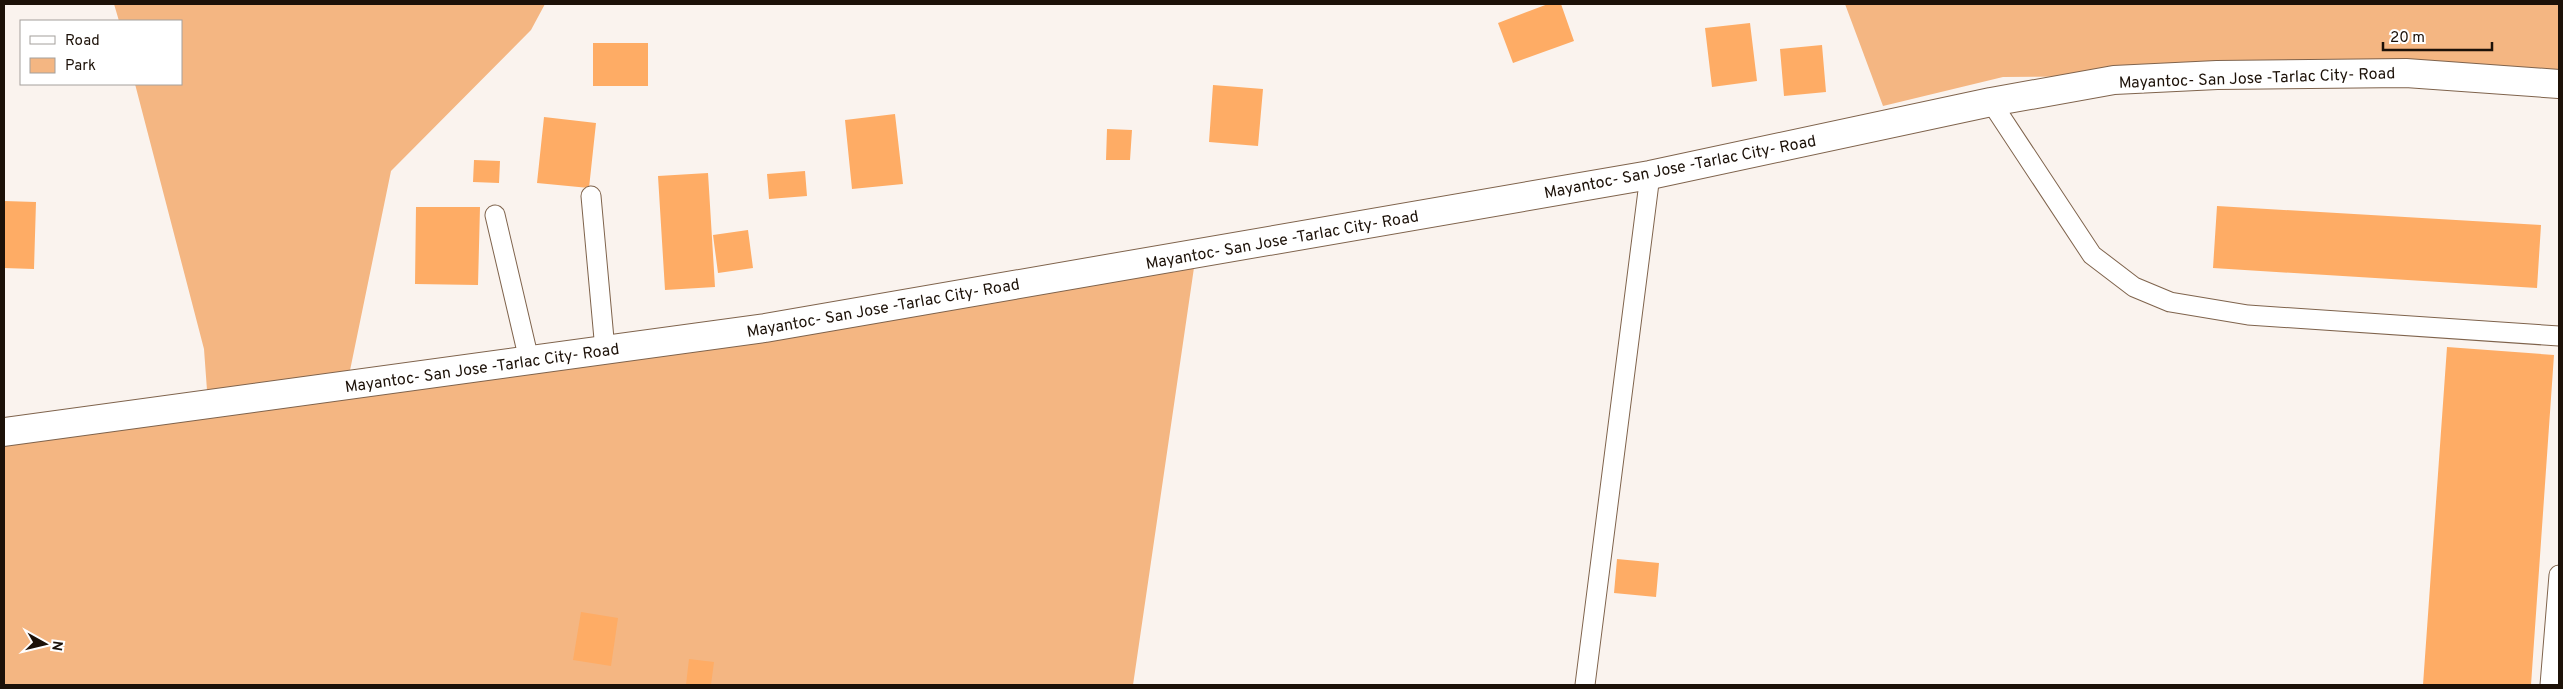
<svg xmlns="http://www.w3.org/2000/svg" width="2563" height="689" font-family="Overpass,sans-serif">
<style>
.green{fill:#f4b682}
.building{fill:#feac65}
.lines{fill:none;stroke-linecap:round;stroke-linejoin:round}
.service-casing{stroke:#7f634c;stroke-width:21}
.secondary-casing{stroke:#7f634c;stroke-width:30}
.service{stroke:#fff;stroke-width:19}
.secondary{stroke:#fff;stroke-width:28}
.labels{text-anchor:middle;stroke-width:4.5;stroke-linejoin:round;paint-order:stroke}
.street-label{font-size:16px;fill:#1c1108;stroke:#fff}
</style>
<rect width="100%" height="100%" fill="#faf3ee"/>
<path class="green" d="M114,4H545L531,30L391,171L347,385L1196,254L1133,685H4V432L208,404L204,349L135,84H181V21H119Z
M1845,4H2559V85L2440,75L2003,77L1883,106Z"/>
<path class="building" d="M1548,4H1561L1574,41L1513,63L1498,23Z
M1750,23L1757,81L1712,87L1705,28Z
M593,43H648V86H593Z
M1822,45L1826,92L1784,96L1780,49Z
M1213,85L1263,89L1258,146L1209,142Z
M895,114L903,184L852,189L845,120Z
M544,117L596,123L589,188L537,183Z
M1107,129L1132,130L1130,160H1106Z
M474,160L500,161L499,183L473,182Z
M805,171L807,196L769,199L767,174Z
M708,173L715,287L665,290L658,176Z
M4,201L36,202L34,269L4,268Z
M2217,206L2541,225L2537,288L2213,268Z
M416,207H480L478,285L415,284Z
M748,230L753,268L718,273L713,235Z
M2447,347L2554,355L2531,685H2423Z
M1617,559L1659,563L1656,597L1614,593Z
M581,612L618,618L611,666L573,660Z
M689,659L714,662L711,685H686Z"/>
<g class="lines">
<defs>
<path id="service" d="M1991,102L2092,255L2134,287L2170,302L2248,315L2559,336
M591,196L605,350
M495,215L529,360
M1585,685L1650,175
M2550,685L2559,575"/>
<path id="secondary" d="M4,432L765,328L1650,175L1991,102L2114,80L2217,75L2406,73L2559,84"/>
</defs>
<use href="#service" class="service-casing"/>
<use href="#secondary" class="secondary-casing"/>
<use href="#service" class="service"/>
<use href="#secondary" class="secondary"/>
</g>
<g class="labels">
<g class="street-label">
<text transform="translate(2257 77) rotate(-2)" y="6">Mayantoc- San Jose -Tarlac City- Road</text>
<text transform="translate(1680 166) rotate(-11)" y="6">Mayantoc- San Jose -Tarlac City- Road</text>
<text transform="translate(1282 239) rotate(-10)" y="6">Mayantoc- San Jose -Tarlac City- Road</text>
<text transform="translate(883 307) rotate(-10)" y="6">Mayantoc- San Jose -Tarlac City- Road</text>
<text transform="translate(482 367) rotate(-8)" y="6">Mayantoc- San Jose -Tarlac City- Road</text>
</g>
</g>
<rect width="2563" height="689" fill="none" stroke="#1c1108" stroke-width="10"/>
<rect x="20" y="20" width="162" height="65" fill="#ffffff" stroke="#a4a09c"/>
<rect x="30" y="36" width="25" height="8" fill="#ffffff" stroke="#a4a09c"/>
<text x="65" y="45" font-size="15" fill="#1c1108">Road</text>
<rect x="30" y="58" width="25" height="15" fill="#f4b682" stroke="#a4a09c"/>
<text x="65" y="70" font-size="15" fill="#1c1108">Park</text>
<g transform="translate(45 644) rotate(98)" stroke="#ffffff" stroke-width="4" paint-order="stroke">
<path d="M0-4L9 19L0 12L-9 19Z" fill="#1c1108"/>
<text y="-8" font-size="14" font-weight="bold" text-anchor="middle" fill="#1c1108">N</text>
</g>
<path d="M2383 42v8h109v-8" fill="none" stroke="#1c1108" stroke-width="2.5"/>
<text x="2390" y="42" font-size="15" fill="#1c1108" stroke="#ffffff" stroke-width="4" paint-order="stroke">20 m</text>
</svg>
